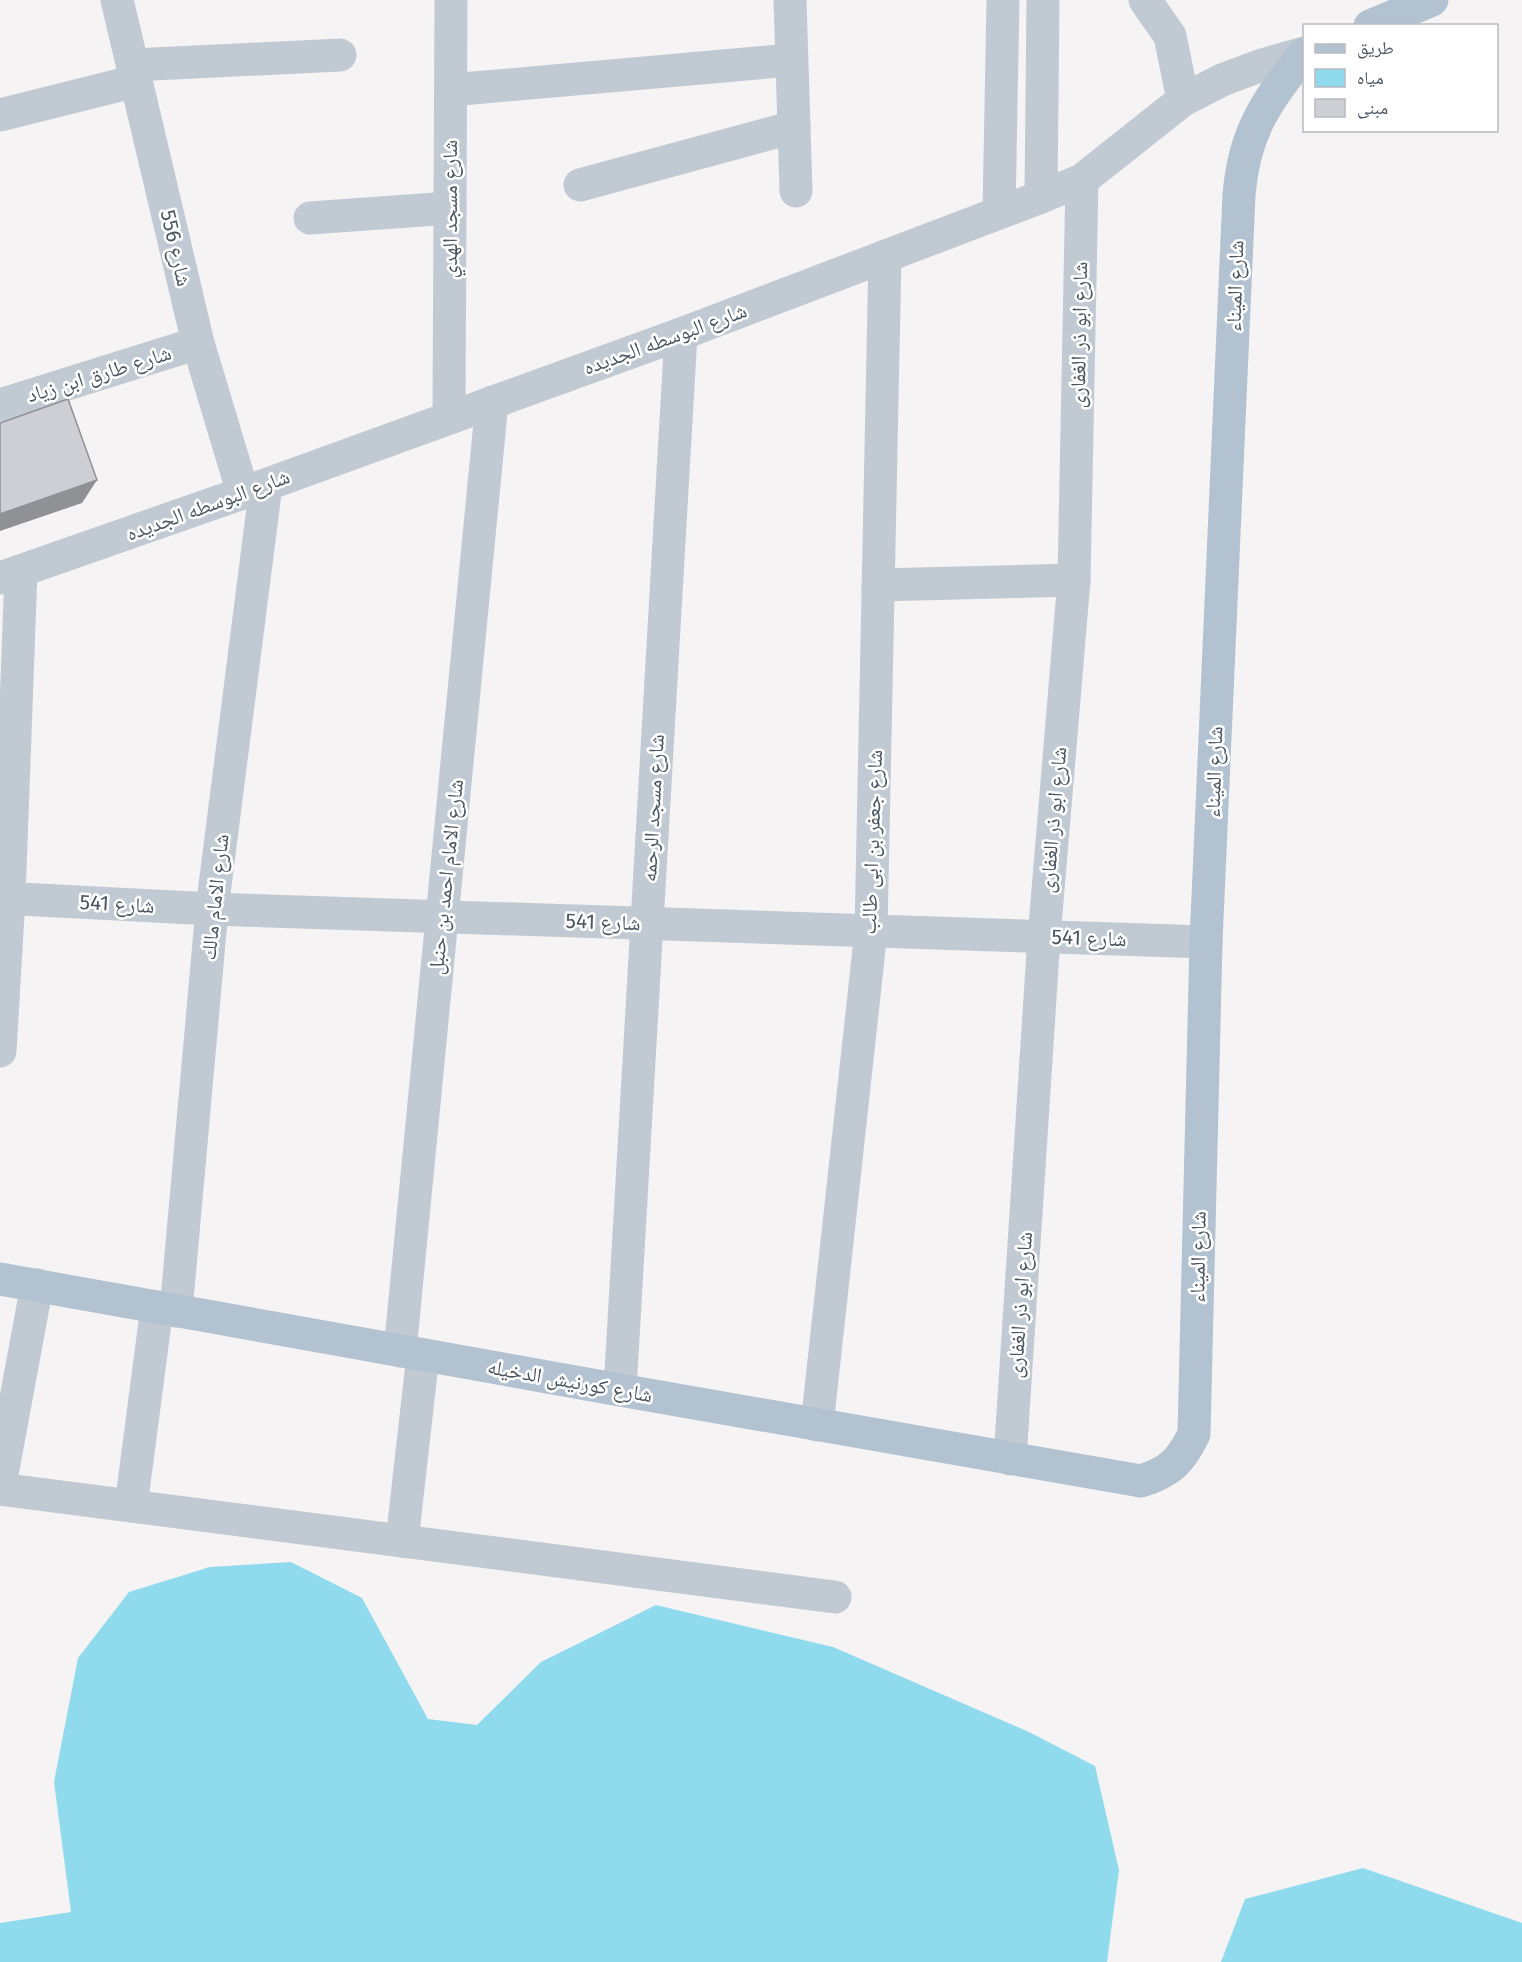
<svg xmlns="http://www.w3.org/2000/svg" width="1522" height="1962" font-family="'Fira Sans','Noto Naskh Arabic',sans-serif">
<rect width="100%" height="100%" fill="#f5f3f3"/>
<g fill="#90daee">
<polygon points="291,1562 362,1598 428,1719 477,1725 541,1662 656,1605 833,1647 1029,1732 1095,1766 1119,1870 1107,1962 0,1962 0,1923 71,1912 54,1782 78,1658 129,1592 210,1567"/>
<polygon points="1363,1868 1522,1923 1522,1962 1221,1962 1245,1899"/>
</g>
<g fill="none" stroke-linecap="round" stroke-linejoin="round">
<g stroke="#c1cad2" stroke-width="33">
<polyline points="117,0 198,343 243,493"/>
<polyline points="790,0 796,191"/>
<polyline points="1145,0 1170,36 1183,100"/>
<polyline points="133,65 340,55"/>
<polyline points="451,90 791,60"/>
<polyline points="0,115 136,81"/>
<polyline points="580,185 794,127"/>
<polyline points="1041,197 1043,0"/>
<polyline points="999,212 1003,0"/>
<polyline points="310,218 450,208"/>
<polyline points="0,405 198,343"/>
<polyline points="449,418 451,0"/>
<polyline points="0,578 243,493 681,334 1041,197 1082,180 1183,100 1222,80 1262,65 1304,53"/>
<polyline points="878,585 1074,580"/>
<polyline points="0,898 212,909 1206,942"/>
<polyline points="0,1051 9,898 21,571"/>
<polyline points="176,1311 212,909 266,485"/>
<polyline points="400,1351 492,402"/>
<polyline points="620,1390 681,334"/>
<polyline points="817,1425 871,931 885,256"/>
<polyline points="1010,1459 1044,937 1074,580 1082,180"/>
<polyline points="0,1485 37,1285"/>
<polyline points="0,1489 835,1597"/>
<polyline points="131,1506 157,1307"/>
<polyline points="402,1541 423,1355"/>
</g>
<g stroke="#b3c2d1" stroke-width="33">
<polyline points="1370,26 1432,0"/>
<path d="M0,1279L620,1390L1141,1481C1170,1472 1181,1461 1194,1434L1206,942L1239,195C1244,132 1266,102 1304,54"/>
</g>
</g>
<polygon fill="#909195" points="97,480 82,503 0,531 0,514"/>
<polygon fill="#cdcfd5" stroke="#909195" stroke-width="1.5" points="68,399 97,480 0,514 0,423"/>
<g text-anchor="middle" stroke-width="5" stroke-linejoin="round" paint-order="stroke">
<g font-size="21" fill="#4a5661" stroke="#fff">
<text transform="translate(450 209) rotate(-90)" y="7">شارع مسجد الهدي</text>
<text transform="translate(176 248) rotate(77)" y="7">شارع 556</text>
<text transform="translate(1235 286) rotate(-88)" y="7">شارع الميناء</text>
<text transform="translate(1079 335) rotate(-89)" y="7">شارع ابو ذر الغفارى</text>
<text transform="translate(665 339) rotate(-20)" y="7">شارع البوسطه الجديده</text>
<text transform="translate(99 374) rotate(-17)" y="7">شارع طارق ابن زياد</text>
<text transform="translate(208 505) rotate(-20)" y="7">شارع البوسطه الجديده</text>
<text transform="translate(1214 772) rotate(-88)" y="7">شارع الميناء</text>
<text transform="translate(653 808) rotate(-87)" y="7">شارع مسجد الرحمه</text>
<text transform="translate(1053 820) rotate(-85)" y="7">شارع ابو ذر الغفارى</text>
<text transform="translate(872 842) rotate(-88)" y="7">شارع جعفر بن ابى طالب</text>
<text transform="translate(446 877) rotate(-84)" y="7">شارع الامام احمد بن حنبل</text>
<text transform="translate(215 897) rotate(-84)" y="7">شارع الامام مالك</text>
<text transform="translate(117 904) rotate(3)" y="7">شارع 541</text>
<text transform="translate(603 922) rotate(2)" y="7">شارع 541</text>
<text transform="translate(1089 938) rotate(2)" y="7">شارع 541</text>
<text transform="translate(1198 1257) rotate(-89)" y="7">شارع الميناء</text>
<text transform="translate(1020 1305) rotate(-86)" y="7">شارع ابو ذر الغفارى</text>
<text transform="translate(570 1381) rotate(10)" y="7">شارع كورنيش الدخيله</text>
</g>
</g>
<rect x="1303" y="24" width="195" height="108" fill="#ffffff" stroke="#b7bbc0" stroke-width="1.5"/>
<rect x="1315" y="44" width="30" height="9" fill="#b3c2d1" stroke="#b7bbc0" stroke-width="1.5"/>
<text x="1357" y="54" font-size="18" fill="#4a5661">طريق</text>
<rect x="1315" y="69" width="30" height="18" fill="#90daee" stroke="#b7bbc0" stroke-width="1.5"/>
<text x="1357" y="84" font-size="18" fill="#4a5661">مياه</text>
<rect x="1315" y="99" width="30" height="18" fill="#cdcfd5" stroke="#b7bbc0" stroke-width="1.5"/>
<text x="1357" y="114" font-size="18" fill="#4a5661">مبنى</text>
</svg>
